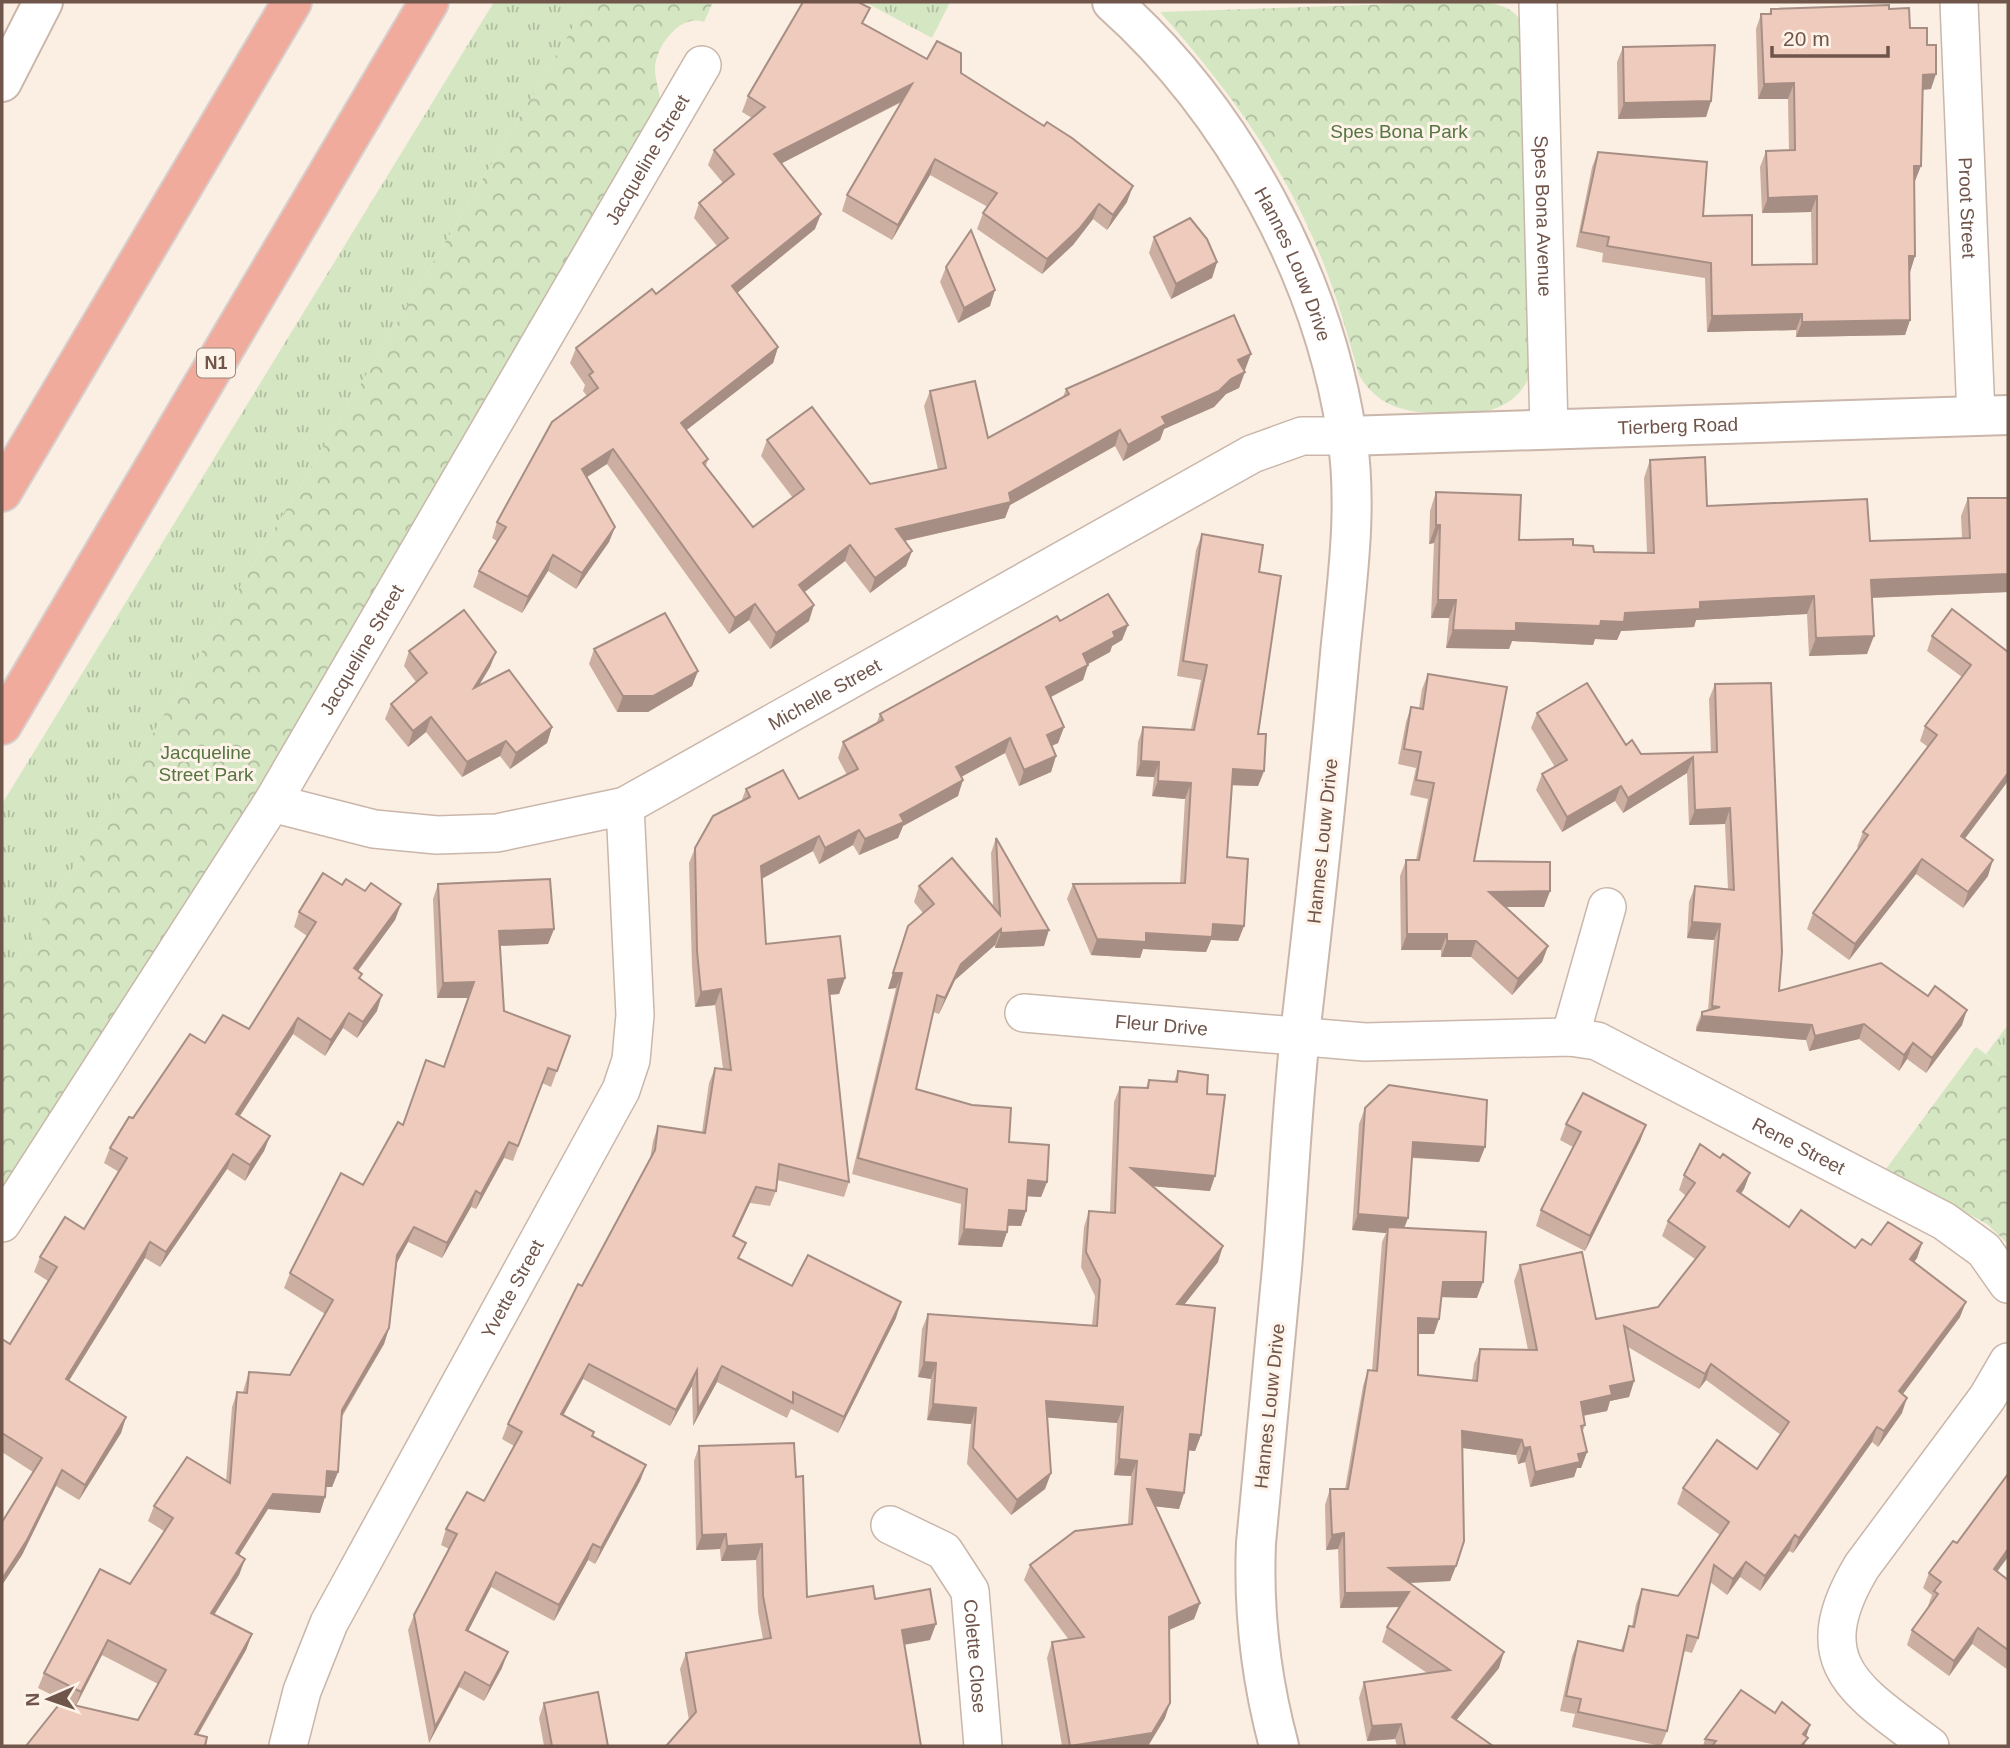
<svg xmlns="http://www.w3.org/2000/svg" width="2010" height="1748" font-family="Arial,sans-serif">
<defs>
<pattern id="grass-tufts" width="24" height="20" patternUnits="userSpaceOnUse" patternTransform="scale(1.75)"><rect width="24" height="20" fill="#d4e6c2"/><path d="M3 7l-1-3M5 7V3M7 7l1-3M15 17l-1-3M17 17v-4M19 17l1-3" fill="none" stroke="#b0bda0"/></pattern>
<pattern id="park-crowns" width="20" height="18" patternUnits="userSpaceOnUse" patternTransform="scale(1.75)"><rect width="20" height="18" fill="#d4e6c2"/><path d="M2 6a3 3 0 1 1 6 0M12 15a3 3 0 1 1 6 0" fill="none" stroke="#b0bda0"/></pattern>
</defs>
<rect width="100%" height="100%" fill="#faefe2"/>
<g fill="url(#grass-tufts)">
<polygon points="494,2 588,2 2,987 2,804"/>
<polygon points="865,2 950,2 932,38"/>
<polygon points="2008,1025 2008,1071 1986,1054"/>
</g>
<g fill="url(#park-crowns)">
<path d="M588,2H713L704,22C680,13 655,47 655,69C655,81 660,91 660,102L251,807L2,1193V987Z"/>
<path d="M1454,2C1480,2 1508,0 1521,21L1531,372C1523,394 1509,405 1487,411C1437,411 1388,424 1359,375C1348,337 1338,299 1323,262C1286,167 1227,87 1160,12Z"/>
<polygon points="1976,1047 2008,1071 2008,1244 1987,1224 1886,1169"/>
</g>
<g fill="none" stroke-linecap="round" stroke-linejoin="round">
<g stroke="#cab6aa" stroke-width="40">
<g id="minor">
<path id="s1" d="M1538,2L1549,429"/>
<path id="s2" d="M1959,2L1976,416"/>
<path id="s3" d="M272,803L374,829L437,835L497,833L625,806L1252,454L1302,436H1347"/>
<path id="s4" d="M1024,1013L1365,1042L1570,1037L1597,1041L1944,1221L1984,1250L2008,1284"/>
<polyline points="1570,1037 1607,907"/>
<path id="s5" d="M2,1223L272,803L702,65"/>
<path id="s6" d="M890,1525L944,1551L970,1591L983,1746"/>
<path id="s7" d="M288,1746L302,1691L329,1623L621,1090L631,1060L635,1015L625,806"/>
<path d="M1930,1746C1857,1691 1803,1664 1862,1566L1987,1398L2008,1362"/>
</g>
</g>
<g stroke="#cab6aa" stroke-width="42">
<g id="tertiary">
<path id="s8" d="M1112,2C1233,110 1323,275 1347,436C1358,509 1347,581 1340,654C1329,776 1316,896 1302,1017C1292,1101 1289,1185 1282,1268C1274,1360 1264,1451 1256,1543C1253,1613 1261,1679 1279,1746"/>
<polyline points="2,82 43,2"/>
<path id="s9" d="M1347,436L2008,415"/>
</g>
</g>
<g stroke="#d7cfcd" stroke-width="42">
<g id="motorway">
<polyline points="2,492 292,2"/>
<polyline points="2,725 429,2"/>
</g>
</g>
<use href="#minor" stroke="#fff" stroke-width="37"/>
<use href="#tertiary" stroke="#fff" stroke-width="38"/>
<use href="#motorway" stroke="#f0ab9d" stroke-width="38"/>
</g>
<g fill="#cdafa2" fill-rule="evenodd">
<polygon points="1771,9 1889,9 1927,45 1931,89 1923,90 1915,181 1914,181 1915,256 1910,272 1910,320 1905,335 1796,337 1796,330 1707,332 1705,278 1602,262 1603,253 1576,247 1592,167 1598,152 1703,216 1752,265 1812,264 1811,212 1762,213 1760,167 1766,151 1789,151 1788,99 1758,99 1756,29 1761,14 1769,14"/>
<polygon points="864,24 927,59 961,73 1127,202 1107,230 1093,219 1073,245 1042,274 977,229 983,213 988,207 930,175 892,240 842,211 847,195 902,102 781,163 815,229 737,293 778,347 773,363 686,430 708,459 706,466 753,527 793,498 761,456 767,440 870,484 938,470 924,406 930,391 988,438 1063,397 1066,389 1245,370 1244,371 1239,388 1226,394 1214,407 1164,429 1160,440 1123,461 1115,446 1010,505 1005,518 905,541 912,551 906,566 870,593 845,561 804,592 809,621 770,649 749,620 729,634 607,464 587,477 615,527 609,542 576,589 548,571 522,613 473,587 479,571 497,541 492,538 497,522 587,396 583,391 585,385 570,363 576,348 656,294 717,246 694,218 699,203 723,183 708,165 714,150 752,118 742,112 748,96"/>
<polygon points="1623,47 1711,101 1706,117 1618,119 1617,62"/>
<polygon points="1154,237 1217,262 1212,278 1171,299 1149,253"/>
<polygon points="946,267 990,306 958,323 940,282"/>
<polygon points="1650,460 1707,506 1870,541 1962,538 1961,516 1968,498 2008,498 2008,592 1872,598 1867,654 1809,656 1807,614 1696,620 1694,627 1621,631 1617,640 1595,639 1593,645 1512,641 1509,649 1446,648 1449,618 1431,618 1434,543 1429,544 1430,511 1436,492 1519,540 1573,545 1594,552 1647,553 1644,478"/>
<polygon points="1202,534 1259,572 1258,734 1264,771 1258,786 1232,785 1227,857 1244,926 1238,941 1211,940 1206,952 1143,949 1140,958 1091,955 1067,899 1073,884 1180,883 1185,799 1152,796 1154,777 1136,776 1138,742 1143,727 1191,729 1201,680 1177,676 1196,550"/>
<polygon points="1060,621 1128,625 1122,640 1112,646 1110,652 1088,664 1083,680 1051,697 1064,727 1058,743 1052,746 1056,756 1051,772 1019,786 1005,753 961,777 958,796 903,826 898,838 859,855 853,845 819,864 813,851 762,878 766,944 845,978 839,994 830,995 849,1182 844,1197 777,1180 776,1191 770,1206 750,1203 734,1237 740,1259 792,1286 896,1318 838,1433 791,1409 787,1418 717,1382 693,1426 692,1386 670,1426 583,1379 563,1416 592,1437 646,1465 640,1481 595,1564 588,1560 554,1621 491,1587 468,1631 502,1668 484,1701 459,1687 429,1743 408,1630 414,1615 449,1549 441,1545 446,1529 484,1501 514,1446 502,1439 508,1424 650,1159 653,1141 658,1126 702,1132 709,1083 715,1068 723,1069 715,1005 695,1007 692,967 689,863 695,848 741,802 746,789 799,799 847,775 838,758 843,742 876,724 880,714"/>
<polygon points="1932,636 2008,652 2008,781 1964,839 1988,876 1963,908 1916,874 1849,960 1807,929 1813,913 1859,848 1857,847 1863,832 1928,747 1920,741 1925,726 1962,677 1927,651"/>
<polygon points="594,649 698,671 692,686 648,712 617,712 589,664"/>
<polygon points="409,651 496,652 490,667 479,685 552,727 547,743 510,769 500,756 462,777 426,732 408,747 385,719 391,704 416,682 404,666"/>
<polygon points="1428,674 1474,861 1550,891 1544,907 1506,907 1548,946 1542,962 1512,995 1471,957 1441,957 1441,950 1401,950 1400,876 1406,860 1416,860 1428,799 1410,795 1416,768 1398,764 1406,722 1411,707 1419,708 1422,689"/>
<polygon points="1715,684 1779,991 1962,1025 1926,1073 1907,1059 1899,1071 1859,1039 1809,1051 1806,1040 1696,1031 1696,1027 1702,1012 1708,1010 1714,940 1687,938 1689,902 1695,886 1728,889 1725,824 1689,825 1687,773 1623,813 1615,801 1562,832 1536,790 1542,774 1555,767 1531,728 1537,713 1626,745 1641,754 1711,753 1709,699"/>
<polygon points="996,838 1044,946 995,948 995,945 955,980 939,1014 933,1012 916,1089 1009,1142 1047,1182 1041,1197 1027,1196 1026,1211 1021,1226 1008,1226 1007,1232 1002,1247 958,1245 961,1204 852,1174 896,988 888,989 908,926 923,913 914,902 919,886 993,907 991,853"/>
<path d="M550,879L554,929L548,944L500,946L504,1011L570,1036L551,1087L542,1083L513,1161L504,1158L476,1209L471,1207L442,1258L408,1242L397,1263L389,1328L384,1344L342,1417L338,1472L332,1487H326L325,1497L320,1513L268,1509L239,1555L245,1559L239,1575L214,1614L252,1634L246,1650L198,1735L207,1737L205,1746H26L61,1702L70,1704L38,1688L44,1673L100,1569L130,1584L164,1531L148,1521L154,1506L187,1457L226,1481L232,1407L237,1392H243L244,1388L249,1372L290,1375L325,1314L284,1288L290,1273L341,1173L363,1185L398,1122L403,1125L426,1060L443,1067L468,998H437L433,899L438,884ZM102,1655L158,1684L138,1720L76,1706Z"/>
<polygon points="342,885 365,891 401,904 395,920 358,971 361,979 377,1011 357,1038 343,1028 325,1056 293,1034 240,1116 270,1136 264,1151 245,1181 227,1169 160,1267 145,1258 69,1381 126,1417 121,1433 79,1500 56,1486 22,1555 2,1585 2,1522 33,1472 2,1452 2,1339 10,1344 48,1281 34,1272 40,1257 84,1229 119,1172 104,1163 110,1148 133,1118 249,1029 307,936 294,927 299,912"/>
<polygon points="1178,1071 1207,1094 1210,1191 1152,1186 1218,1262 1184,1305 1201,1435 1195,1451 1189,1450 1184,1493 1179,1509 1155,1506 1200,1603 1194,1619 1169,1630 1165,1718 1148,1746 1062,1746 1047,1658 1052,1642 1069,1640 1024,1580 1030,1565 1128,1524 1131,1476 1114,1475 1117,1423 1047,1417 1051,1473 1045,1489 1011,1515 967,1464 971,1424 927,1420 931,1379 918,1377 922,1329 928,1314 1092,1325 1095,1296 1081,1267 1084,1227 1089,1211 1110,1213 1114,1102 1120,1087 1146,1088 1149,1080 1174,1082"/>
<polygon points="1365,1108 1485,1147 1479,1162 1412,1158 1408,1218 1404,1227 1477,1298 1441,1297 1439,1319 1434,1334 1418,1334 1418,1375 1472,1381 1474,1364 1480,1349 1528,1350 1514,1281 1520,1265 1596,1319 1658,1307 1695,1259 1662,1236 1668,1221 1686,1196 1679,1190 1684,1175 1720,1158 1750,1173 1744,1189 1741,1194 1789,1227 1855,1248 1871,1245 1922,1243 1917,1258 1914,1262 1960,1317 1903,1394 1902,1413 1878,1447 1872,1442 1793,1553 1789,1551 1760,1591 1740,1577 1727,1595 1710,1582 1698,1638 1692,1653 1684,1651 1667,1731 1661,1746 1572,1727 1575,1714 1560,1711 1572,1656 1578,1641 1621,1650 1629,1626 1632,1626 1636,1604 1642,1589 1678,1596 1720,1535 1677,1504 1683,1488 1757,1469 1781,1435 1706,1380 1699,1389 1628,1347 1634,1381 1629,1397 1610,1401 1607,1411 1583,1416 1585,1425 1582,1433 1587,1452 1581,1468 1577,1468 1574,1477 1530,1487 1525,1462 1518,1464 1516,1455 1462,1448 1456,1566 1450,1581 1409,1583 1499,1668 1456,1720 1493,1746 1397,1746 1395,1739 1367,1741 1359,1698 1364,1682 1427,1673 1382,1642 1387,1627 1399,1607 1340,1608 1338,1549 1326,1550 1325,1505 1330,1489 1345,1489 1363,1386 1368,1370 1372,1371 1382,1242 1386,1233 1352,1230 1359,1124"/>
<polygon points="1566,1124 1646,1125 1640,1141 1585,1251 1536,1226 1541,1210 1573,1147 1560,1140"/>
<polygon points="699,1446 796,1477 807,1597 875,1599 930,1640 904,1645 689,1720 680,1669 686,1653 763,1639 758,1612 756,1560 721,1561 720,1549 696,1550 694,1461"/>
<polygon points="1997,1572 2008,1580 2008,1670 1972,1644 1949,1676 1907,1645 1912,1630 1929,1607 1928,1606 1932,1595 1923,1588 1929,1573"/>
<polygon points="544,1703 608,1746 544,1746 539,1718"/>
<polygon points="1806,1737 1805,1746 1703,1746 1705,1739"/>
</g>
<g fill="#a78e84">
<polygon points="1936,74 1931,89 1918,90 1923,75"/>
<polygon points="1794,83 1788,99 1758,99 1764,84"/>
<polygon points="912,84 906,99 769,170 774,154"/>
<polygon points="1711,101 1706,117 1618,119 1624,103"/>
<polygon points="935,159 930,175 892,240 898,225"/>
<polygon points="1914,166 1921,166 1915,181 1908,181"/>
<polygon points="1133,186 1127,202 1107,230 1113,215"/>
<polygon points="1817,196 1811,212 1762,213 1768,198"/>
<polygon points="1099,204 1093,219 1073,245 1042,274 1047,259"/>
<polygon points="821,214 815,229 726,302 732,286"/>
<polygon points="1909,256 1915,256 1910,272"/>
<polygon points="1217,262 1212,278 1171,299 1176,284"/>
<polygon points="995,290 990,306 958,323 964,308"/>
<polygon points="1802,314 1796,330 1707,332 1712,316"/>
<polygon points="1910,320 1905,335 1796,337 1802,322"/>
<polygon points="778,347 773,363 675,439 681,423"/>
<polygon points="1251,354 1245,370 1232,376 1238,360"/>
<polygon points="1245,372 1239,388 1226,394 1214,407 1164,429 1160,440 1123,461 1128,445 1162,417"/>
<polygon points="1120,430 1115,446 1010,505 1005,518 890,544 896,529 1009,493"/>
<polygon points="613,449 607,464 576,484 582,469"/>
<polygon points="1436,525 1440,525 1434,543 1429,544"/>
<polygon points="615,527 609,542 576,589 582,573"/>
<polygon points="850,545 845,561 793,601 799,585"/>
<polygon points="912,551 906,566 870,593 875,578"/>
<polygon points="553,555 548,571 522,613 528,597"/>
<polygon points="2008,574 2008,592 1864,598 1871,580"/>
<polygon points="1814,596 1807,614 1696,620 1694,627 1621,631 1617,640 1595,639 1593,645 1512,641 1509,649 1446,648 1453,630 1516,623 1601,621 1625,613 1700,602"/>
<polygon points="1438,600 1456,600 1449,618 1431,618"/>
<polygon points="755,604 749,620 729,634 735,618"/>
<polygon points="814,605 809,621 770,649 776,633"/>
<polygon points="1128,625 1122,640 1112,646 1110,652 1077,670 1083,654 1113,632"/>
<polygon points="1874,636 1867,654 1809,656 1816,638"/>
<polygon points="496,652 490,667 468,704 474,688"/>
<polygon points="1088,665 1083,680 1041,702 1046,687"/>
<polygon points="698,671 692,686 648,712 617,712 623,696"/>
<polygon points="431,717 426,732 408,747 413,731"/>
<polygon points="552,727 547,743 510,769 516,753"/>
<polygon points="1064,727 1058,743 1042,750 1047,735"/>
<polygon points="1010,738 1005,753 950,783 956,767"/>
<polygon points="506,741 500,756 462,777 467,762"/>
<polygon points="1056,756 1051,772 1019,786 1024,770"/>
<polygon points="1693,757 1687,773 1623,813 1628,798"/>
<polygon points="1141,761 1159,762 1154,777 1136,776"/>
<polygon points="1233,769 1264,771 1258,786 1227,785"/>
<polygon points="2008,773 2008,781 1955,852 1961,836"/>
<polygon points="963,780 958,796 903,826 898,838 859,855 865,839 900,815"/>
<polygon points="1158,781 1191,783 1185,799 1152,796"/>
<polygon points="1621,786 1615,801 1562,832 1567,817"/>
<polygon points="1730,808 1725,824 1689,825 1695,810"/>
<polygon points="859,830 853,845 819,864 825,848"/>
<polygon points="819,836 813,851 756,882 761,866"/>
<polygon points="1922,859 1916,874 1849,960 1855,944"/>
<polygon points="1993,860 1988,876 1963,908 1968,892"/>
<polygon points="1550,891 1544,907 1483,907 1489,892"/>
<polygon points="401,904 395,920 348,984 354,968"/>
<polygon points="1692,922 1720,924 1714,940 1687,938"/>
<polygon points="1213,924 1244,926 1238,941 1211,940 1206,952 1143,949 1140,958 1091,955 1097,939"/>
<polygon points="554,929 548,944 493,946 499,931"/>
<polygon points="1001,929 995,945 955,980 939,1014 945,998 961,964"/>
<polygon points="1049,930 1044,946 995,948 1001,933"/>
<polygon points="1407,934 1447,934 1441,950 1401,950"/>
<polygon points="1447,941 1476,941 1471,957 1441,957"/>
<polygon points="1548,946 1542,962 1512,995 1518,979"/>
<polygon points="893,973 902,973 896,988 888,989"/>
<polygon points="845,978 839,994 822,995 828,980"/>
<polygon points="474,982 468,998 437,998 443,983"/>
<polygon points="721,989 715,1005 695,1007 701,992"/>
<polygon points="382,995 377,1011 357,1038 363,1022"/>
<polygon points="1712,1006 1720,1007 1812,1025 1806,1040 1696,1031 1702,1016 1709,1016"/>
<polygon points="1967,1010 1962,1025 1926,1073 1932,1058"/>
<polygon points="349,1013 343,1028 325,1056 331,1040"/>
<polygon points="298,1018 293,1034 231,1129 236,1114"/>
<polygon points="1864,1024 1859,1039 1809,1051 1815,1036"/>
<polygon points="1913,1043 1907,1059 1899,1071 1904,1055"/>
<polygon points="1646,1125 1640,1141 1585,1251 1590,1236"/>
<polygon points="270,1136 264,1151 245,1181 250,1165"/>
<polygon points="509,1142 504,1158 476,1209 481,1194"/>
<polygon points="1413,1142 1485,1147 1479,1162 1407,1157"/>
<polygon points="233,1154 227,1169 160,1267 166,1252"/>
<polygon points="1131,1168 1215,1176 1210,1191 1125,1184"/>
<polygon points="1750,1173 1744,1189 1732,1207 1737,1191"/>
<polygon points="1028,1180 1047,1182 1041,1197 1023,1196"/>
<polygon points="756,1187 750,1203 727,1252 733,1236"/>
<polygon points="476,1191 471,1207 442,1258 447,1243"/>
<polygon points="1009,1210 1026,1211 1021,1226 1003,1225"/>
<polygon points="1358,1214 1408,1218 1402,1234 1388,1227 1386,1233 1352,1230"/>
<polygon points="414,1227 408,1242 392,1271 397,1255"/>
<polygon points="964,1229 1007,1232 1002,1247 958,1245"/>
<polygon points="150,1242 145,1258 60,1395 66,1379"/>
<polygon points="1922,1243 1917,1258 1905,1275 1910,1259"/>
<polygon points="1223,1246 1218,1262 1172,1320 1177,1304"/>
<polygon points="1443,1282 1483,1282 1477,1298 1437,1297"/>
<polygon points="901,1302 896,1318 838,1433 844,1417"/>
<polygon points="1966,1302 1960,1317 1893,1407 1899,1391"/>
<polygon points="1418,1318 1439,1319 1434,1334 1412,1334"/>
<polygon points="389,1328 384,1344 336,1425 342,1410"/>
<polygon points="924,1362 936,1363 931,1379 918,1377"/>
<polygon points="589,1364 583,1379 555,1430 561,1414"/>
<polygon points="1711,1364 1706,1380 1699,1389 1705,1374"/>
<polygon points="722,1366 717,1382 693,1426 698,1410"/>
<polygon points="697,1370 692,1386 670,1426 676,1410"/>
<polygon points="1634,1381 1629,1397 1610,1401 1607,1411 1575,1417 1581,1402 1610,1386"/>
<polygon points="1907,1398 1902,1413 1878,1447 1884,1431"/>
<polygon points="1046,1401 1123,1407 1117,1423 1040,1417"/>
<polygon points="933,1404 976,1408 971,1424 927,1420"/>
<polygon points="126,1417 121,1433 79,1500 85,1485"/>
<polygon points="1877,1427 1872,1442 1793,1553 1799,1538"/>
<polygon points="1462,1431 1522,1440 1516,1455 1456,1447"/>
<polygon points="1190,1434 1201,1435 1195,1451 1185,1450"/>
<polygon points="1530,1447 1525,1462 1518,1464 1524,1448"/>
<polygon points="1587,1452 1581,1468 1577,1468 1574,1477 1530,1487 1535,1472 1578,1454"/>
<polygon points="1119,1459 1137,1461 1131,1476 1114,1475"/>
<polygon points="646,1465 640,1481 595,1564 601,1548"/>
<polygon points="62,1470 56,1486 22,1555 2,1585 2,1579"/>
<polygon points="327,1471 338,1472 332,1487 321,1487"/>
<polygon points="1051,1473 1045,1489 1011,1515 1017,1500"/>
<polygon points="1147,1489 1184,1493 1179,1509 1142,1505"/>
<polygon points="273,1494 325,1497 320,1513 268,1509 230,1569 236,1553"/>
<polygon points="1344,1533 1338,1549 1326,1550 1332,1535"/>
<polygon points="726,1534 720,1549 696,1550 702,1535"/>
<polygon points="1795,1535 1789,1551 1760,1591 1765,1576"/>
<polygon points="593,1544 588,1560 554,1621 559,1605"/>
<polygon points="762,1544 756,1560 721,1561 727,1546"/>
<polygon points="2008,1549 2008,1557 1988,1584 1994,1569"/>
<polygon points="245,1559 239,1575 206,1628 211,1613"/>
<polygon points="1746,1562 1740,1577 1727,1595 1733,1579"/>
<polygon points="1456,1566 1450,1581 1383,1584 1389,1568"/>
<polygon points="496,1572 491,1587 461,1645 466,1630"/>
<polygon points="1409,1592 1403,1607 1340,1608 1345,1593"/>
<polygon points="1200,1603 1194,1619 1164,1632 1169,1617"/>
<polygon points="936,1624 930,1640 896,1646 902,1630"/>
<polygon points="1978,1628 1972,1644 1949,1676 1954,1661"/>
<polygon points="252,1634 246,1650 191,1746 195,1734"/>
<polygon points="108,1640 102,1655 75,1707 81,1692"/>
<polygon points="508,1652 502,1668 484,1701 490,1686"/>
<polygon points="1504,1652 1499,1668 1446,1733 1452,1717"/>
<polygon points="465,1672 459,1687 429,1743 435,1727"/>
<polygon points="1170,1703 1165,1718 1148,1746 1076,1746"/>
<polygon points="1401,1724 1395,1739 1367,1741 1372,1726"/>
<polygon points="1810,1725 1805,1740 1803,1734"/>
</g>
<g fill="#eecbbc" stroke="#a78e84" stroke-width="2">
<polygon points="803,2 858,2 870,8 862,23 927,59 937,41 961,53 961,73 1044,126 1047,122 1072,138 1133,186 1113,215 1099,204 1079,229 1047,259 983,213 997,193 935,159 898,225 847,195 912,84 774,154 821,214 732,286 778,347 681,423 708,459 703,463 753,527 804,489 767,440 812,407 870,484 946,468 930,391 975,381 988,438 1069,394 1066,389 1234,315 1251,354 1238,360 1245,372 1231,379 1219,391 1162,417 1166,424 1128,445 1120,430 1009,493 1011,502 896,529 912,551 875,578 850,545 799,585 814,605 776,633 755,604 735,618 613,449 582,469 615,527 582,573 553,555 528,597 479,571 506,527 497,522 552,422 598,388 589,375 593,372 576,348 652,289 656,294 728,238 699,203 734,174 714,150 765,107 748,96"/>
<polygon points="1889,5 1889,9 1909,8 1910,28 1927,28 1927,45 1936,45 1936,74 1923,75 1921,166 1914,166 1915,256 1909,256 1910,320 1802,322 1802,314 1712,316 1711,263 1607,246 1609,237 1581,232 1598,152 1707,162 1703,216 1752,215 1752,265 1817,264 1817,196 1768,198 1766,151 1795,150 1794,83 1764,84 1761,14 1771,14 1771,9"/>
<polygon points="1715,45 1711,101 1624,103 1623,47"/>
<polygon points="1190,218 1207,239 1217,262 1176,284 1154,237"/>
<polygon points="971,230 995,290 964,308 946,267"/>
<polygon points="1705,457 1707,506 1867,499 1870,541 1970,538 1968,498 2008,498 2008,574 1871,580 1874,636 1816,638 1814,596 1700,602 1700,609 1625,613 1624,622 1601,621 1600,626 1516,623 1516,631 1453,630 1456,600 1438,600 1440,525 1436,525 1436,492 1521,495 1519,540 1573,539 1573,545 1593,546 1594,552 1654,553 1650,460"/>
<polygon points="1202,534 1263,545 1259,572 1281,576 1258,734 1266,734 1264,771 1233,769 1227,857 1248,859 1244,926 1213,924 1212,937 1146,933 1146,942 1097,939 1073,884 1185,883 1191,783 1158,781 1159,762 1141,761 1143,727 1194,730 1207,665 1183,661"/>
<polygon points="1108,594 1128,625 1113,632 1115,637 1083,654 1088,665 1046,687 1064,727 1047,735 1056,756 1024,770 1010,738 956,767 963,780 900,815 904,822 865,839 859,830 825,848 819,836 761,866 766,944 840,936 845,978 828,980 849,1182 779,1164 776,1191 756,1187 733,1236 746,1243 738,1258 792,1286 808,1255 901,1302 844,1417 793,1392 793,1403 722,1366 698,1410 697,1370 676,1410 589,1364 561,1414 594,1432 592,1436 646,1465 601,1548 593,1544 559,1605 496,1572 466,1630 508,1652 490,1686 465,1672 435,1727 414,1615 457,1534 446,1529 467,1492 484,1501 522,1432 508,1424 578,1284 582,1286 655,1150 658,1126 705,1133 715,1068 731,1070 721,989 701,992 697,951 695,848 713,816 750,797 746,789 783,770 799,799 858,769 843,742 883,720 880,714 1057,616 1060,621"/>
<polygon points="1952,609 2008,652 2008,773 1961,836 1993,860 1968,892 1922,859 1855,944 1813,913 1868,835 1863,832 1937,735 1925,726 1971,665 1932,636"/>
<polygon points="464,610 496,652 474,688 509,670 552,727 516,753 506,741 467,762 431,717 413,731 391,704 427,673 409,651"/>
<polygon points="665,613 698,671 653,696 623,696 594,649"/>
<polygon points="1428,674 1507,687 1474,861 1550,862 1550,891 1489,892 1548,946 1518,979 1476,941 1447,941 1447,934 1407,934 1406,860 1419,860 1434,783 1416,780 1421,752 1404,749 1411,707 1423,709"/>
<polygon points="1587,683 1626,745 1632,740 1641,754 1717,752 1715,684 1771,683 1782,952 1779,991 1881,963 1928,996 1935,986 1967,1010 1932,1058 1913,1043 1904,1055 1864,1024 1815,1036 1812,1025 1702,1016 1702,1012 1720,1007 1712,1006 1720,924 1692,922 1695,886 1734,890 1730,808 1695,810 1693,757 1628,798 1621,786 1567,817 1542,774 1567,760 1537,713"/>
<polygon points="996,838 1049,930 1001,933 1001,929 961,964 945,998 937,995 916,1089 972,1105 1011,1108 1009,1142 1049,1145 1047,1182 1028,1180 1026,1211 1009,1210 1007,1232 964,1229 967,1189 858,1158 902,973 893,973 908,926 934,904 919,886 952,858 1000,915"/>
<polygon points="323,873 342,885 346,879 365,891 371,883 401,904 354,968 362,974 359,978 382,995 363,1022 349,1013 331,1040 298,1018 236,1114 270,1136 250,1165 233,1154 166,1252 150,1242 66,1379 126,1417 85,1485 62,1470 27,1540 2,1579 2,1522 42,1458 2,1433 2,1339 10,1344 57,1267 40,1257 65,1217 84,1229 127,1158 110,1148 129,1117 133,1118 190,1034 205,1043 223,1015 249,1029 316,922 299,912"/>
<polygon points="550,879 554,929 499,931 504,1011 570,1036 557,1071 548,1068 518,1146 509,1142 481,1194 476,1191 447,1243 414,1227 397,1255 389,1328 342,1410 338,1472 327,1471 325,1497 273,1494 236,1553 245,1559 211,1613 252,1634 195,1734 207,1737 205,1746 26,1746 61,1702 138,1720 166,1670 108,1640 81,1692 44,1673 100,1569 130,1584 173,1518 154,1506 187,1457 230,1483 237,1392 247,1393 249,1372 290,1375 333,1300 290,1273 341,1173 363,1185 398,1122 403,1125 426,1060 444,1067 474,982 443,983 438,884"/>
<polygon points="1178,1071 1208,1075 1207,1094 1225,1095 1215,1176 1131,1168 1223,1246 1177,1304 1215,1308 1201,1435 1190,1434 1184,1493 1147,1489 1200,1603 1169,1617 1170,1703 1152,1733 1070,1746 1052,1642 1084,1637 1030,1565 1075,1531 1132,1524 1137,1461 1119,1459 1123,1407 1046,1401 1051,1473 1017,1500 973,1448 976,1408 933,1404 936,1363 924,1362 928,1314 1097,1326 1100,1280 1086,1252 1089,1211 1115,1213 1120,1087 1148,1088 1149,1080 1177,1082"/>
<polygon points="1389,1085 1487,1100 1485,1147 1413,1142 1408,1218 1358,1214 1365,1108"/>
<polygon points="1583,1093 1646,1125 1590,1236 1541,1210 1581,1132 1566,1124"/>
<polygon points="1700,1144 1720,1158 1723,1154 1750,1173 1737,1191 1789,1227 1801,1210 1855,1248 1862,1239 1871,1245 1888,1222 1922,1243 1910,1259 1966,1302 1899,1391 1907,1398 1884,1431 1877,1427 1799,1538 1795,1535 1765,1576 1746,1562 1733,1579 1714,1565 1698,1638 1687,1635 1667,1731 1578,1712 1581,1699 1566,1696 1578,1641 1623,1651 1629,1626 1634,1627 1642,1589 1678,1596 1729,1522 1683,1488 1717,1440 1757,1469 1789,1422 1711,1364 1705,1374 1624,1326 1634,1381 1610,1386 1612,1395 1581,1402 1585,1425 1581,1426 1587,1452 1578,1454 1580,1462 1535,1472 1530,1447 1524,1448 1522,1440 1462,1431 1464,1541 1456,1566 1389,1568 1504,1652 1452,1717 1493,1746 1405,1746 1401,1724 1372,1726 1364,1682 1450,1670 1387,1627 1409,1592 1345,1593 1344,1533 1332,1535 1330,1489 1348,1489 1368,1370 1377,1371 1388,1227 1486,1232 1483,1282 1443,1282 1439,1319 1418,1318 1418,1375 1477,1381 1480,1349 1537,1350 1520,1265 1582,1252 1596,1319 1658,1307 1705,1247 1668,1221 1695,1183 1684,1175"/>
<polygon points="794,1443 796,1477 803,1476 807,1597 873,1586 875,1599 930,1589 936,1624 902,1630 921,1746 666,1746 696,1712 686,1653 771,1638 763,1596 762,1544 727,1546 726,1534 702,1535 699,1446"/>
<polygon points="2008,1474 2008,1549 1994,1569 2008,1580 2008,1650 1978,1628 1954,1661 1912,1630 1938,1594 1934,1591 1941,1582 1929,1573 1953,1541 1957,1543"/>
<polygon points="1741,1690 1775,1713 1782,1702 1810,1725 1803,1734 1808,1738 1801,1746 1712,1746 1716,1741 1705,1739"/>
<polygon points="598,1692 608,1746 552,1746 544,1703"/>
</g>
<g text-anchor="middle" stroke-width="6" stroke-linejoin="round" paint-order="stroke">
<rect fill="#fef3e8" stroke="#9b847a" stroke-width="2" x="197" y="348.5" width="38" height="29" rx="5"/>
<g font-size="18" font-weight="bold" fill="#70554b">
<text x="216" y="369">N1</text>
</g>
<g font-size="19" fill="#567543" stroke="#fef3e8">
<text x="1399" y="138">Spes Bona Park</text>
<text x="206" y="759">Jacqueline<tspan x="206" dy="22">Street Park</tspan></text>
</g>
<g font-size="19" fill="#70554b" stroke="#fef3e8">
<text dy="7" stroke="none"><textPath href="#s5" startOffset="1244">Jacqueline Street</textPath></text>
<text dy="7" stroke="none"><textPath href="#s2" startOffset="206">Proot Street</textPath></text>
<text dy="7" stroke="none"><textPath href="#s1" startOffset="214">Spes Bona Avenue</textPath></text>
<text dy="7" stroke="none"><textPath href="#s8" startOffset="322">Hannes Louw Drive</textPath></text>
<text dy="7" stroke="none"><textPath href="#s9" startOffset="331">Tierberg Road</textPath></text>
<text dy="7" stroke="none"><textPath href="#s5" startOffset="677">Jacqueline Street</textPath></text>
<text dy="7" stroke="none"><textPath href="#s3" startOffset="588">Michelle Street</textPath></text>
<text transform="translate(1322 841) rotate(-84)" y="7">Hannes Louw Drive</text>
<text dy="7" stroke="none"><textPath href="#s4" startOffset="138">Fleur Drive</textPath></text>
<text dy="7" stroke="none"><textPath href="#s4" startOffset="802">Rene Street</textPath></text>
<text dy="7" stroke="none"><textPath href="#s7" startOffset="511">Yvette Street</textPath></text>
<text transform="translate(1269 1406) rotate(-84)" y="7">Hannes Louw Drive</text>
<text dy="7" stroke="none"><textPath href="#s6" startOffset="173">Colette Close</textPath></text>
</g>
</g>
<rect width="2010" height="1748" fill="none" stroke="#70554b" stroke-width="7"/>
<g transform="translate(49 1699) rotate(268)" stroke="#fef3e8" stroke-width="5" paint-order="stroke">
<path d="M0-5L12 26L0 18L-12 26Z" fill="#70554b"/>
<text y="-10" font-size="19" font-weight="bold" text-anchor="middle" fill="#70554b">N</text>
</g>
<path d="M1772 46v10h116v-10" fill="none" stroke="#70554b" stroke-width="3.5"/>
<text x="1783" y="46" font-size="21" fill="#70554b" stroke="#fef3e8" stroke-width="5" paint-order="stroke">20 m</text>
</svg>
